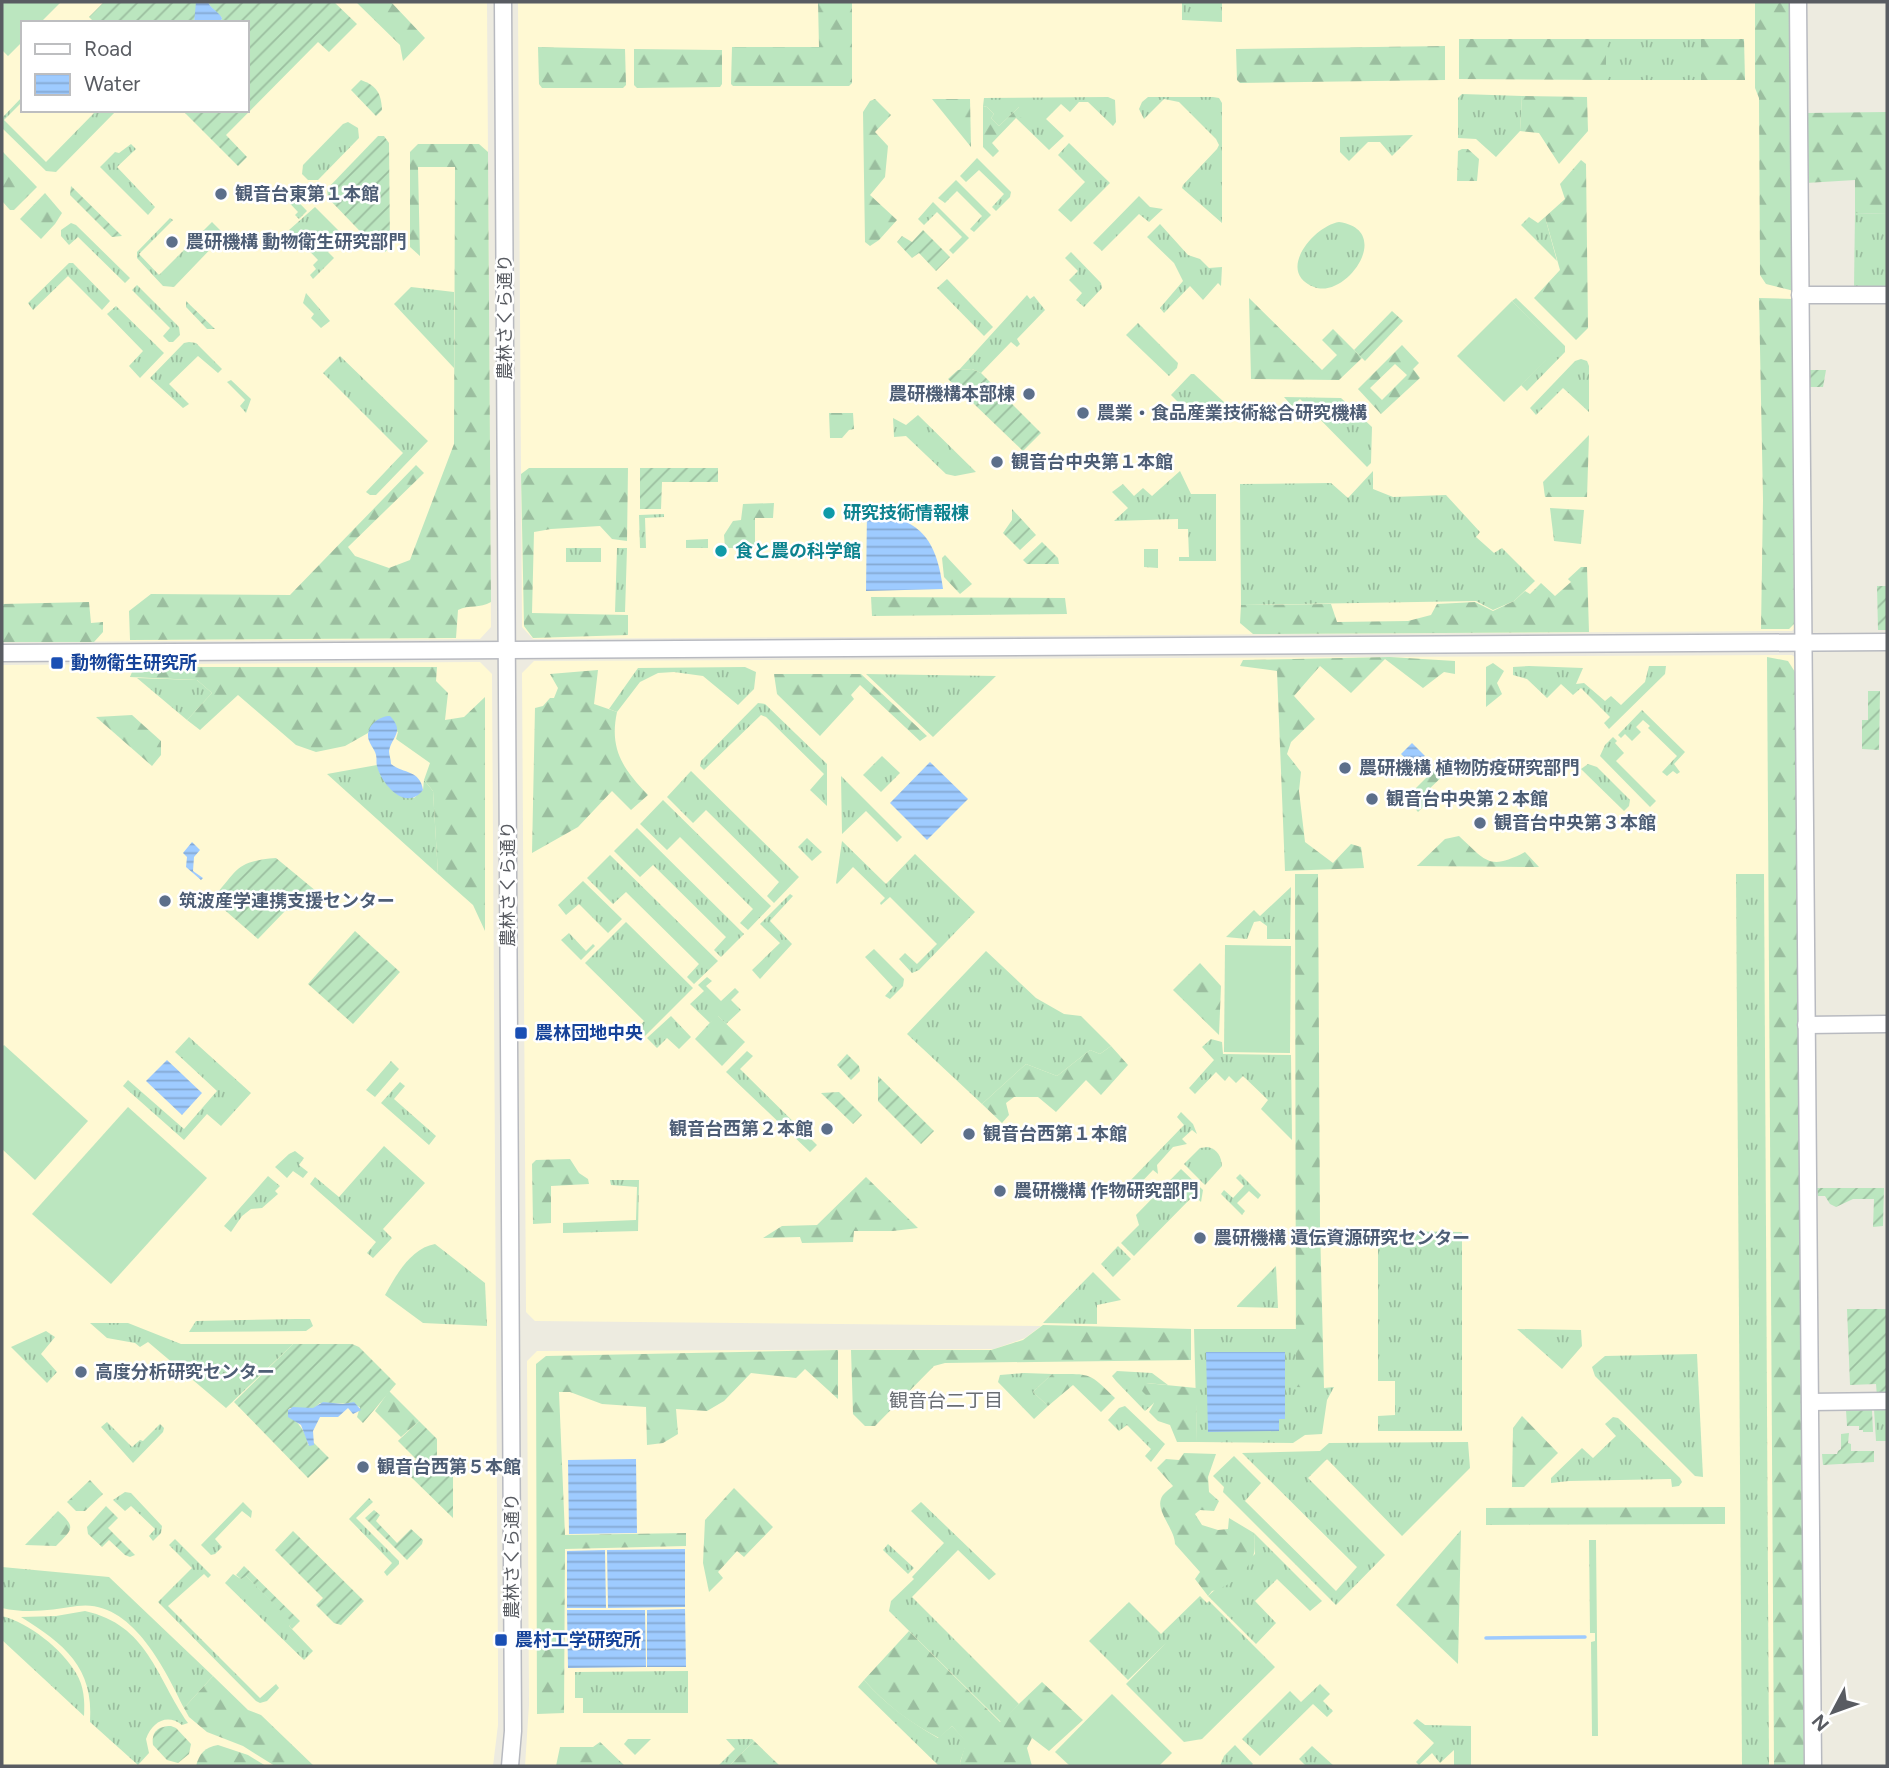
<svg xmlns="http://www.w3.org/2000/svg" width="1889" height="1768" font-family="Figtree,'Noto Sans JP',sans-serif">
<defs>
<pattern id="grass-tufts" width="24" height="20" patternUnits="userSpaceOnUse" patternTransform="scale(1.75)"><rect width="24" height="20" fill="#bbe6bf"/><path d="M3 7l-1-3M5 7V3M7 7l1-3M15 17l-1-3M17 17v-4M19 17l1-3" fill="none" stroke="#9bbe9f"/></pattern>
<pattern id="forest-firs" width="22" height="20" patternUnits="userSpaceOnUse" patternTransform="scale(1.75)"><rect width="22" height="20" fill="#bbe6bf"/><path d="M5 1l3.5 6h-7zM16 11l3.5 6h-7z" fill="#9bbe9f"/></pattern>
<pattern id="garden-furrows" width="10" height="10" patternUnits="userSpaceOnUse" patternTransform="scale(1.75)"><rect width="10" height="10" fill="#bbe6bf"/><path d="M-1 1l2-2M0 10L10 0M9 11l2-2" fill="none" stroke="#9bbe9f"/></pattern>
<pattern id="water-rules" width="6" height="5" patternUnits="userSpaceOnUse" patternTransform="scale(1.75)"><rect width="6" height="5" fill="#9ecbff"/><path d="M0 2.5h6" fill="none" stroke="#84a8d2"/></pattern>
</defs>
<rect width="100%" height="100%" fill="#edebe0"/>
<g fill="#fff9d3" fill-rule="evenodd">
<path d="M2,2H487L491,627L480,639L2,642ZM23,23H247V110H23Z"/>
<polygon points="518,2 1791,2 1797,626 1792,631 533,639 522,627"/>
<polygon points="1792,655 1798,660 1807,1766 525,1766 529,1705 527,1361 537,1351 994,1349 1025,1338 1041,1326 535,1321 526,1312 522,673 534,661"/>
<polygon points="476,662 480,662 492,674 498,1664 498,1725 493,1766 2,1766 2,665"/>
</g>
<g fill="url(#grass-tufts)" fill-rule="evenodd">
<polygon points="1182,2 1222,2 1222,22 1182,20"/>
<rect x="1606" y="39" width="95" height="41"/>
<polygon points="1462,94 1522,96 1520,131 1496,157 1476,139 1458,138 1458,98"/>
<polygon points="23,96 23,101 4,120 46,162 97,110 117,110 56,172 46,171 2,128 2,118"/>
<polygon points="1108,97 1115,100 1116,122 1113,126 1088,102 1079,102 1070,112 1061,104 1046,119 1064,136 1049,150 1016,118 1022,116 1019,107 999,126 991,118 994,114 987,107 983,106 984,98"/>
<polygon points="1148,97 1213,97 1219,98 1222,103 1222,223 1182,188 1183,185 1217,149 1219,145 1216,139 1179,102 1164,99 1144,119 1139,109 1142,102"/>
<polygon points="348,122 358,128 359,138 318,180 308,180 302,174 303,165 343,124"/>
<polygon points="1413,135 1392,156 1380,142 1368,142 1349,161 1340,152 1340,137"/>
<polygon points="1069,143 1110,183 1071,222 1058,210 1085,182 1058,155"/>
<polygon points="131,144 136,149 117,167 155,207 148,215 100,167 115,152 119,153"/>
<polygon points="977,158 1011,192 1010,197 996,211 992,207 1004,194 979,170 966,182 960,176"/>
<polygon points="956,180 991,215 974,232 970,229 982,216 957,191 945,203 938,198"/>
<polygon points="283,186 307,211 299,219 295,215 298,212 280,193 275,197 274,195"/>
<polygon points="1139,196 1150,207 1163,209 1149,222 1139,214 1102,251 1093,243"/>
<polygon points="933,202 969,238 953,254 949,250 962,237 937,212 924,225 918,219"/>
<polygon points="315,207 344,236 328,252 334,258 313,279 310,275 316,269 313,265 318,260 289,230"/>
<polygon points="1855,213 1887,214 1887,288 1854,289"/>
<polygon points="1529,217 1538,223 1545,217 1557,261 1521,225"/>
<polygon points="170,218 173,220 139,254 159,275 212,222 222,232 222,237 174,287 163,286 137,258 137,252"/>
<path d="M1339,222C1395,230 1346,300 1314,287C1275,272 1314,226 1339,222Z"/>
<polygon points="71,223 76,225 130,278 125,283 78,237 69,245 61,236 61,230"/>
<polygon points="1160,224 1188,255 1200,259 1209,268 1222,267 1221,286 1218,283 1203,300 1190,286 1164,313 1160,308 1183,281 1174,263 1147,237"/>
<polygon points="1071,252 1101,283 1102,288 1084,307 1076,300 1082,293 1069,280 1078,271 1065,258"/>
<polygon points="69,263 73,263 110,301 102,310 68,276 33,310 28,303"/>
<polygon points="947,279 993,327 984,336 937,288"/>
<polygon points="137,285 179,327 180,335 173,342 169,342 163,336 170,328 132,290"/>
<polygon points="411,287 454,292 454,368 394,304"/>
<polygon points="306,293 330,321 321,328 311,318 314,314 303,303"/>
<polygon points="1027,295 1030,299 1034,296 1045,310 1017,339 1020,344 1017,347 1011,342 981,373 972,369 959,370"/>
<polygon points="1516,298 1565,346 1565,352 1527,391 1521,385 1558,348 1512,301"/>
<polygon points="116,306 164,353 140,378 129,366 143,351 107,314"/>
<polygon points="1138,323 1178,363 1177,368 1169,376 1126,335"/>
<polygon points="189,342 196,343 222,369 218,373 198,356 169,384 189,404 183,408 150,378 184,343"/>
<polygon points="340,356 428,441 376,495 370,495 366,492 403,453 323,373"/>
<polygon points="1581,359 1587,361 1589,366 1589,412 1563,388 1536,415 1530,408 1575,361"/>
<polygon points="1191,374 1194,374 1225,403 1219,406 1178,402 1171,395"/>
<polygon points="231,380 251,399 246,413 240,406 245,400 227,382"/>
<polygon points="1284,397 1341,398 1372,427 1371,463 1367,467 1300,399 1292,406"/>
<polygon points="918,415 976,472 955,476 946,474 906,436 894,437 893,418 906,425"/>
<polygon points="1180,471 1191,494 1216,494 1216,561 1179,561 1179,557 1189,557 1188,529 1178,529 1178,519 1114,521 1128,508 1112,492 1123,484 1134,496 1143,488 1152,496"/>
<polygon points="1373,471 1373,489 1393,497 1446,495 1480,532 1476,537 1494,553 1502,548 1535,581 1514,601 1493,610 1476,601 1241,605 1240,484 1331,483 1348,498"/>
<polygon points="664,514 664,517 645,518 646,548 640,548 639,515"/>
<polygon points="708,539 708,548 686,548 686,540"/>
<rect x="566" y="548" width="35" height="14"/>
<polygon points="617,548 627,548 625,612 615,612"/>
<polygon points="1144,549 1158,549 1158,568 1144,567"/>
<polygon points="1529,666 1583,668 1576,684 1584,683 1605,701 1611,696 1621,705 1645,682 1649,666 1666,666 1665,674 1609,729 1604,723 1610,717 1581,688 1573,695 1561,684 1547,698 1527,679 1513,675 1513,667"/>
<polygon points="745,667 756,672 754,689 738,705 703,676 674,672 658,673 640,682 617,712 609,709 638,668"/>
<polygon points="866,674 996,676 933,737"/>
<polygon points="137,678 197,680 212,693 187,720"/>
<polygon points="758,703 765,704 827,764 827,806 810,790 824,774 766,717 761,715 704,770 700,766 701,761"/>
<polygon points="1642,710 1685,752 1674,764 1680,772 1677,774 1673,771 1667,776 1662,772 1677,756 1648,728 1650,726 1643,720 1636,727 1641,732 1632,741 1625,734 1621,738 1618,735"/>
<polygon points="1613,737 1617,741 1615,743 1624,753 1616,761 1656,801 1650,807 1600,756 1605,745"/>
<polygon points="882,756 900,773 881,792 863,775"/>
<polygon points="1588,764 1597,767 1630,800 1629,806 1624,811 1581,769"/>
<polygon points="377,765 380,773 414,798 423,790 424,780 433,791 438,874 327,774"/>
<polygon points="691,771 799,877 774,903 767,896 779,882 706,810 693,823 667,797"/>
<polygon points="841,776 902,837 897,842 866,811 842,834"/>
<polygon points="663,800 771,906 748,930 740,923 753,909 680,837 667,850 640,824"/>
<polygon points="637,828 744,934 721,957 714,950 726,937 653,865 640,877 614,851"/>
<polygon points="807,838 822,852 812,861 798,847"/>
<polygon points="842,841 886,884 915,854 975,912 919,970 912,973 899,959 905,953 917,964 937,944 890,897 881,905 880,903 885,898 853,867 837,884 836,883"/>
<polygon points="610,855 718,961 694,984 687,977 699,964 626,892 613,904 587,878"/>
<polygon points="1736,874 1764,874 1769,1766 1742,1766"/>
<polygon points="583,881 622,919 608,933 579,904 566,915 558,905"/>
<polygon points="1291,887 1290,939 1267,939 1267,926 1260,921 1254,922 1247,939 1226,937 1254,910 1260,916"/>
<polygon points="790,894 793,896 770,921 792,944 760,979 752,970 780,943 760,924"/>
<polygon points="626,922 693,988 645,1036 638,1028 644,1021 585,963"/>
<polygon points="569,933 586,951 593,944 595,946 581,960 561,940"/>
<polygon points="874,949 904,979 903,986 890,999 885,996 893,987 865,957"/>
<polygon points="986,951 1036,998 1064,1014 1081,1016 1111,1046 1100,1054 1090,1050 1057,1076 1026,1064 982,1104 907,1034"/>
<polygon points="707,977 712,981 706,986 721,1001 735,988 739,992 731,1000 741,1010 726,1024 718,1016 710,1023 690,1004 704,991 698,985"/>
<polygon points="671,1016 691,1037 679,1049 667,1038 657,1048 647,1038"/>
<polygon points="189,1037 251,1093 221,1126 207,1114 184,1140 123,1086 128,1080 184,1129 217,1091 175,1052"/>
<polygon points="1211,1039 1222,1042 1223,1054 1291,1055 1292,1140 1261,1109 1268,1100 1243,1076 1236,1083 1229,1076 1225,1081 1216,1072 1195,1094 1189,1088 1214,1060 1202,1047"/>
<polygon points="747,1051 753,1056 740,1069 817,1145 810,1152 726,1072"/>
<polygon points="391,1061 399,1069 375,1097 366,1090"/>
<polygon points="400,1082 405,1086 394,1099 436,1136 429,1145 381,1103"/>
<polygon points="1181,1112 1193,1124 1197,1134 1192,1130 1182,1139 1187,1144 1173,1147 1157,1165 1158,1174 1153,1170 1134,1190 1128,1183 1184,1125 1177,1117"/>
<polygon points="384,1146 425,1183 383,1229 392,1238 373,1258 367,1253 376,1242 310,1184 315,1177 339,1197"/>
<path d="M1208,1147C1218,1150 1221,1156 1222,1166L1205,1185L1184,1164L1200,1148Z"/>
<polygon points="295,1151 304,1158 299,1165 308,1172 303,1178 293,1171 287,1178 275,1167 289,1154"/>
<polygon points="1181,1169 1203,1190 1201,1202 1194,1195 1134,1256 1121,1243 1139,1225 1136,1215"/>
<polygon points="1240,1174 1261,1195 1258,1199 1249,1191 1237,1203 1245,1211 1242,1215 1221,1194 1224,1190 1233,1198 1244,1186 1236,1178"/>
<polygon points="268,1176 280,1186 275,1191 278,1194 262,1208 251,1209 242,1216 231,1232 224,1226"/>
<polygon points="610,1180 639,1180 638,1231 563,1233 563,1223 636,1220 637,1187 611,1185"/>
<polygon points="1378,1231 1462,1232 1462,1431 1378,1431 1378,1416 1395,1415 1395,1381 1378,1381"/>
<path d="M435,1244L485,1283L487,1326L423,1323L385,1295C396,1275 411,1248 435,1244Z"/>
<polygon points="1118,1246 1131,1259 1113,1277 1101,1264"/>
<polygon points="1276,1266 1278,1308 1237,1307 1237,1306"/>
<polygon points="1093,1272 1121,1300 1097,1305 1097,1324 1043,1323"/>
<polygon points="296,1319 310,1319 313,1326 306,1331 189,1332 196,1321"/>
<polygon points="90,1323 128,1323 181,1344 293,1344 226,1408 148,1342 140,1347 135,1343 107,1338"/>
<path d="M1194,1329H1297L1324,1388L1334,1387L1327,1400L1322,1434L1305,1435L1293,1443L1197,1442ZM1207,1352L1285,1419H1279V1431Z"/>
<polygon points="1517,1329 1581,1330 1582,1346 1562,1369"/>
<polygon points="46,1331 55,1337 41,1354 57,1372 47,1383 11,1347"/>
<polygon points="1697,1354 1703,1477 1695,1476 1595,1376 1592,1367 1605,1356"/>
<polygon points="1117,1371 1152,1373 1168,1385 1146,1383 1154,1403 1145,1411 1116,1381 1112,1376"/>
<polygon points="1024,1373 1052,1374 1033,1392 1048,1406 1034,1419 998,1382 1000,1375"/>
<polygon points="1125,1406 1165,1444 1151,1462 1145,1456 1151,1449 1127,1425 1119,1431 1108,1420 1119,1408"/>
<polygon points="1887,1408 1887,1441 1876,1441 1874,1409"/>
<polygon points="1613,1417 1618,1418 1680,1478 1682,1482 1679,1486 1672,1487 1671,1479 1569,1481 1551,1483 1551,1478 1582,1448 1593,1458 1616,1436 1605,1424"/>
<polygon points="107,1422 132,1447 140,1440 143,1441 160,1424 164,1428 163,1432 133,1463 101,1427"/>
<polygon points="1468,1442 1470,1468 1402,1536 1327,1459 1308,1478 1385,1555 1336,1605 1223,1492 1224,1487 1213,1476 1234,1456 1261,1483 1245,1501 1336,1591 1357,1567 1242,1453 1320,1451 1329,1443"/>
<polygon points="125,1492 131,1493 162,1526 161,1533 153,1541 149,1536 155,1529 131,1506 125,1511 113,1500"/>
<polygon points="369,1498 373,1502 356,1518 399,1561 399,1564 387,1576 384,1572 392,1563 349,1519"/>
<polygon points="243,1502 252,1511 251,1518 242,1511 215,1539 222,1547 215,1554 211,1555 201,1545"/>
<polygon points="921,1502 996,1574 989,1580 958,1550 912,1597 1019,1704 1001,1722 889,1611 891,1601 914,1579 912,1577 944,1543 911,1511"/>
<polygon points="1254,1533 1322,1601 1310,1611 1277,1579 1255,1601 1276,1623 1256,1644 1208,1596 1255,1554"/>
<polygon points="175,1539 211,1575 208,1578 204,1574 168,1606 260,1698 276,1684 279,1688 267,1701 260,1703 256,1701 158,1602 192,1568 169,1545"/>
<polygon points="1589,1540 1596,1540 1598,1736 1592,1736 1591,1642 1595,1641 1595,1633 1590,1633"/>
<polygon points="888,1544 914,1568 908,1574 883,1550"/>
<path d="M2,1567L109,1577L213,1676L184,1708C165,1669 131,1598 77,1606C52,1610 27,1614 2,1608Z"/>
<polygon points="233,1574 241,1579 245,1575 293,1622 289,1626 313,1651 304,1660 225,1583"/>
<polygon points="1200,1596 1207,1603 1209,1601 1275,1667 1202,1739 1184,1742 1126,1684 1166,1643 1128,1680 1089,1641 1129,1602 1161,1634"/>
<path d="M85,1611C148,1625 156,1677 188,1723L182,1725C167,1713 152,1722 146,1739L149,1753L138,1765L90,1722C94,1667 64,1644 21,1617L56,1616Z"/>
<path d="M2,1616C29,1623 62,1649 76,1673C84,1686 85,1701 84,1716L2,1640Z"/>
<polygon points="688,1671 688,1713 583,1713 583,1698 575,1698 575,1672"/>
<path d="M864,1680C886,1705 909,1721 938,1738L952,1726L967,1742L960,1762L961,1766H939L858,1687Z"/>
<polygon points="1320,1684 1330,1694 1323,1701 1333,1711 1327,1717 1313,1704 1260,1756 1242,1739 1290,1691 1301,1702"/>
<polygon points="1417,1719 1425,1725 1471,1726 1471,1766 1454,1766 1454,1750 1440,1763 1432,1753 1419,1765 1416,1762 1434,1743 1413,1723"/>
<polygon points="628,1739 651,1739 635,1755 624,1744"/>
<polygon points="726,1739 752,1739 754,1741 729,1766 718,1766 735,1749"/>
<polygon points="1235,1745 1253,1764 1251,1766 1220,1766 1224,1756"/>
<polygon points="1312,1746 1334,1766 1306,1766 1299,1759"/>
</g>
<g fill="url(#forest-firs)" fill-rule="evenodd">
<polygon points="356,2 391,2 425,38 403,61 400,45"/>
<polygon points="818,2 852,2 852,83 849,86 733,86 731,84 732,47 819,47"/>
<polygon points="1755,2 1791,2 1794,291 1766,284 1760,275 1759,98 1755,88"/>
<polygon points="1459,39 1606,39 1606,80 1459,79"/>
<polygon points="1701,39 1744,39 1745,80 1701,80"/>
<polygon points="1445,46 1445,80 1240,83 1237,80 1236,49"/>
<polygon points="538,47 625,49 626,85 623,88 542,88 539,84"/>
<polygon points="634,49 722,50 722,84 720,87 637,88 634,85"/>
<polygon points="1522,96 1587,97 1588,131 1559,164 1539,133 1520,131"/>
<polygon points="875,99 891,115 875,132 888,146 885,177 870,195 897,220 879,240 870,246 865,242 863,112 870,101"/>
<polygon points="932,99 970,99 971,147"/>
<polygon points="983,106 987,107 994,114 991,118 999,126 1019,107 1033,107 1040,113 1037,116 1016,118 992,143 999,151 993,157 983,147"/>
<polygon points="1887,112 1887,214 1855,213 1855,180 1806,183 1806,113"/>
<path d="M418,144H479L488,152L491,602C480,609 469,604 458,610L456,638L130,640L129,611L151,594L290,595L416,465L424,473L348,547L355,556L389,568L410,560L454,444L455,167H418L420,256L410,247V152Z"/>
<polygon points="1462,149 1468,149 1479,159 1477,181 1457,181 1458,151"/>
<polygon points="2,151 37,187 14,210 10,210 2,201"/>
<polygon points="1581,160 1586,164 1588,328 1576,340 1534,298 1560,270 1545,217 1565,199 1560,184"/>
<polygon points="45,193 62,213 55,224 41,239 20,219"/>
<polygon points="1249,298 1322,370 1337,355 1322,340 1333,329 1362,358 1339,380 1251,379"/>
<polygon points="1759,298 1793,299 1794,624 1789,629 1761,629 1763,500"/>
<path d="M1402,345L1419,363L1413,369L1420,378L1381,414L1358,389ZM1395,364L1407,375L1382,400L1370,388Z"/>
<polygon points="829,413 853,413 854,429 849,430 842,438 830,438"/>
<polygon points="1589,435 1587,497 1545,497 1543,482"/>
<polygon points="529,468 628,468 627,541 612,539 600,526 551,529 534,532 532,613 628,615 628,635 533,638 524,626 521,474"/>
<polygon points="774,503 773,518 755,518 755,548 725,548 724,535 733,521 741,520 743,504"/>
<polygon points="1550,508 1584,510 1581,544 1554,541"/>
<polygon points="945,555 972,584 960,594 944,577 942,558"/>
<polygon points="1581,567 1587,567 1589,632 1253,634 1240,623 1241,605 1331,604 1337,622 1408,621 1431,615 1437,604 1475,602 1493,611 1514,601 1525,591 1530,594 1541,583 1555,596 1571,582 1568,579"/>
<polygon points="871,597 1065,598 1067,614 872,616"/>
<polygon points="89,602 91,623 103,622 103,632 94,642 2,642 2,604"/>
<polygon points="1390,657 1455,661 1455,674 1444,672 1423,688 1385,659 1351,693 1320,666 1294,696 1315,719 1291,742 1287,754 1301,772 1299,791 1305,842 1333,863 1351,844 1361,847 1364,868 1285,871 1277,671 1240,666 1243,660"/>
<polygon points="1767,657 1788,661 1795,672 1804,1766 1774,1766"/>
<polygon points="1493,663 1504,671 1497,683 1502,694 1486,707 1486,667"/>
<polygon points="134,667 437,667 436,681 448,693 445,720 464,717 485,697 485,931 473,905 438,874 433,791 424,780 430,763 396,739 398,732 376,721 368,733 345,746 316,752 296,745 238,695 200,730 187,720 212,693 197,680 130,677"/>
<path d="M598,670L594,704L617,712C609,749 623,769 648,795L631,810L612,791L578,827L532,853L535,708L543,706L550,698H554L558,688L550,674Z"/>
<polygon points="774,674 861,674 927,736 920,741 860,685 851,695 854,699 820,736 777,694"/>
<polygon points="132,715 161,741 161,755 152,766 96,717"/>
<polygon points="1444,760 1452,767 1423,795 1429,801 1418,812 1406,798"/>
<path d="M1459,836C1486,861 1489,871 1525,852L1539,867L1417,866L1445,839Z"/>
<polygon points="1295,874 1318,874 1320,1225 1324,1388 1296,1387"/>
<polygon points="1200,963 1221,986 1219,1035 1173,990"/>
<polygon points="717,1015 745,1042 722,1066 695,1039"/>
<polygon points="1111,1046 1128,1065 1101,1095 1086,1080 1056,1112 1038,1097 1014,1097 1006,1103 1009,1115 1002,1123 982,1104 1026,1064 1057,1076 1090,1050 1100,1054"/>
<polygon points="570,1159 579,1173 588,1179 589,1184 551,1186 551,1223 533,1224 532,1164 536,1160"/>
<polygon points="866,1177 918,1228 893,1231 854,1231 853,1242 802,1243 800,1237 763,1238 782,1226 817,1225"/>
<polygon points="1043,1325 1191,1329 1191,1360 945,1363 934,1366 875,1426 865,1426 853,1414 851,1350 991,1350 1023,1340"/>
<polygon points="838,1350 838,1399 805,1369 796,1378 751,1373 724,1401 707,1411 676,1409 678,1434 663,1443 647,1445 646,1407 602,1404 570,1392 559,1392 565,1535 686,1533 686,1546 565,1549 564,1713 537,1714 536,1364 546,1356"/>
<path d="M1052,1374C1090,1374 1088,1371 1115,1398L1101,1412L1073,1385L1048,1406L1033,1392Z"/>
<polygon points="1146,1383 1196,1388 1197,1442 1177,1442 1170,1425 1158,1421 1149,1412 1154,1403 1142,1391"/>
<polygon points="389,1391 419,1421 401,1437 375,1411"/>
<polygon points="1522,1416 1558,1453 1524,1487 1512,1487 1513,1428"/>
<path d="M1184,1453L1216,1454L1208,1477L1209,1492L1219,1501L1214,1511L1200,1510L1195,1514L1202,1525L1218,1530L1228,1529L1229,1518L1254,1533C1254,1540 1256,1550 1253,1556C1247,1573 1229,1587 1212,1591L1208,1596L1195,1579L1200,1572L1175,1544C1175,1530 1156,1511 1161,1499C1162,1494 1170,1489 1173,1486L1157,1468L1166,1459L1179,1460Z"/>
<polygon points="90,1480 103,1494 85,1511 76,1511 67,1502"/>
<polygon points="734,1488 773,1527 744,1557 737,1551 718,1572 723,1578 709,1592 703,1563 705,1520"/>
<polygon points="1725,1507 1725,1524 1486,1525 1486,1508"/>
<path d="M58,1511C77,1528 72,1529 56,1546L25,1545Z"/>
<polygon points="1461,1530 1458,1664 1396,1605"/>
<path d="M909,1631L1000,1722L1042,1682L1083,1720L1049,1751L1032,1738L1027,1748L1032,1766H961L960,1763L966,1742L952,1726L939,1738C909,1722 886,1705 864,1680Z"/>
<polygon points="213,1676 248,1710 261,1715 314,1766 275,1766 243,1746 207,1732 189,1717 184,1708"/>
<polygon points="754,1741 780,1766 729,1766"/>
<polygon points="600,1742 625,1766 556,1766 560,1747 593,1747"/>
<path d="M218,1745L248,1755L266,1766H196C199,1754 205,1747 218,1745Z"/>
</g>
<g fill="url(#garden-furrows)">
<polygon points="104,2 196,2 197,4 194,23 95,23 89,17"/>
<path d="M208,2H334L357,24L329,52L318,42L226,135L247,157L238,166L182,110H247V23H221L222,18C218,12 211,9 208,2Z"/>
<path d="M361,80C377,86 381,93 382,110L376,116L351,90Z"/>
<polygon points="378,136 384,136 389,143 390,247 385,252 380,252 328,198 327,189"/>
<polygon points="71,186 122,236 112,237 70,195"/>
<polygon points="923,230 950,257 936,271 919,253 912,258 897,242 902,236 912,242"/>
<polygon points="186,301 215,329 207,329 186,307"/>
<polygon points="1392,311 1403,321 1365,361 1354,350"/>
<polygon points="972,369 981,373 1041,433 1023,451 948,379 958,370"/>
<polygon points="1809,370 1826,370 1823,387 1809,387"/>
<polygon points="640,468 718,468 718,482 662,482 661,509 640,509"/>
<polygon points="1012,509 1036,535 1020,550 1003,533 1012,520"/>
<polygon points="1042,542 1058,558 1059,564 1027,564 1023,560"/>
<polygon points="1877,586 1887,586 1887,630 1878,630"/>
<polygon points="1868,691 1880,691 1879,750 1862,749 1862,720 1868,720"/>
<path d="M276,858L322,896L312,907L285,911L258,939L212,899C238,870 235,861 276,858Z"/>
<polygon points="355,931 400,972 353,1024 308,984"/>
<polygon points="847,1054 859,1066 860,1071 851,1080 837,1065"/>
<polygon points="878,1076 934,1131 921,1144 878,1101"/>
<polygon points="839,1092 862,1115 853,1124 821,1093"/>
<polygon points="1817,1188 1884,1188 1883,1226 1873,1227 1874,1199 1853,1199 1836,1207 1830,1204 1825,1196 1818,1196"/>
<polygon points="1847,1309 1887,1309 1887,1397 1877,1397 1876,1384 1850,1385"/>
<path d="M293,1344H352L359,1347L396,1384L363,1423L357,1417L360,1407C348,1402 334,1404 320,1403L313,1409L290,1408L288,1410C296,1424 306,1428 308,1445L314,1443L329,1458L308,1478L234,1402Z"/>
<polygon points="1846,1410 1872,1410 1873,1432 1863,1432 1863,1430 1859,1430 1859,1426 1847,1426"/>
<polygon points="419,1421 437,1439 437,1469 453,1469 453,1518 410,1476 400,1477 416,1459 398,1441"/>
<polygon points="1849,1433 1848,1443 1851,1444 1851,1451 1874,1451 1874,1462 1823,1465 1822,1454 1837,1454 1838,1451 1841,1449 1841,1434"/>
<polygon points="106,1506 118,1518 108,1528 135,1555 130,1557 125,1555 109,1540 102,1547 88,1534 87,1527"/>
<polygon points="374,1510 380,1515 376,1521 397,1543 411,1529 423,1540 422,1544 407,1560 365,1518"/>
<polygon points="293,1531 364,1601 341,1625 334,1623 316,1605 323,1598 275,1550"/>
<polygon points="244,1566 300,1621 292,1629 289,1626 292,1622 246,1576 241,1579 236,1575"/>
<path d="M171,1726L176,1728L191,1744L189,1754L178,1763L167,1760L153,1745C151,1732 158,1726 171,1726Z"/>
</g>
<g fill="#bbe6bf">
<polygon points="2,2 61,2 40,23 23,23 23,41 8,56 2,50"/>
<polygon points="1512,301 1559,348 1504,402 1457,356"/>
<polygon points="1225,945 1291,946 1290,1053 1224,1052"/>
<polygon points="4,1045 88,1121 35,1180 2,1149 2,1047"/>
<polygon points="128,1107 207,1178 111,1284 32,1214"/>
<polygon points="1112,1694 1172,1753 1159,1766 1070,1766 1055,1752"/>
</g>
<g fill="url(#water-rules)">
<path d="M196,2H208C211,9 218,11 222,18L221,23H194Z"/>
<path d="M867,511C920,519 936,537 943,589L866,591Z"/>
<path d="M390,716C405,732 392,736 389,751C389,755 391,759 391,764C404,774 420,770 423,790C406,812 382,785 377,766C376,763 377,759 376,755C375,749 368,743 368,736C368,724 380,716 390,716Z"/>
<polygon points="1412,743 1425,756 1411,764 1401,754"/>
<polygon points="930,762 968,799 927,840 890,803"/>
<polygon points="192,842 200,850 194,857 193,871 203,878 201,880 186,867 187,857 183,853"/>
<polygon points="167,1060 202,1093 182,1115 146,1081"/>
<polygon points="1206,1352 1285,1352 1285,1419 1279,1419 1279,1431 1208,1432"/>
<polygon points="323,1402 343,1404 354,1402 361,1410 353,1414 348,1408 338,1417 320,1417 313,1431 314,1445 309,1446 301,1425 288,1417 288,1410 293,1407 313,1408"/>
<polygon points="636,1459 637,1533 569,1534 568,1460"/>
<polygon points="685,1549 685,1607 608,1608 607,1550"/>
<polygon points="605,1550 606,1608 567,1608 567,1551"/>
<polygon points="685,1609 686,1667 647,1667 647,1610"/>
<polygon points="567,1610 645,1610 646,1667 568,1668"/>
</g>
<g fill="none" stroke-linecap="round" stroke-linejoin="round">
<polyline stroke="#9ecbff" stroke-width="3.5" points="1486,1638 1585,1637"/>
<g stroke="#b8bac0" stroke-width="19">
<g id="minor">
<polyline points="503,2 513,1731 510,1766"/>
<polyline points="1798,2 1813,1766"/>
<polyline points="1800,295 1887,295"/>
<polyline points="2,653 1887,642"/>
<polyline points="1806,1025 1887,1024"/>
<polyline points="1810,1402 1887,1401"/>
</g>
</g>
<use href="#minor" stroke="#fff" stroke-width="16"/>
</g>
<g fill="#5c6f8a" stroke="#fff" stroke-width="2.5">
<circle cx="221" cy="194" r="7"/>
<circle cx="172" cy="242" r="7"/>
<circle cx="1029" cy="394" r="7"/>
<circle cx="1083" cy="413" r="7"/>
<circle cx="997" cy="462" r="7"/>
<circle cx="1345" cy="768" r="7"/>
<circle cx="1372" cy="799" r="7"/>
<circle cx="1480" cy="823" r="7"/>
<circle cx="165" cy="901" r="7"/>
<circle cx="827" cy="1129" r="7"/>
<circle cx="969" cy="1134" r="7"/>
<circle cx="1000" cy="1191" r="7"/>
<circle cx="1200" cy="1238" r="7"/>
<circle cx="81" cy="1372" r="7"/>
<circle cx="363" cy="1467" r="7"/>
</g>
<g fill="#0f9aa8" stroke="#fff" stroke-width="2.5">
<circle cx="829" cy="513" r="7"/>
<circle cx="721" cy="551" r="7"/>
</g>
<g fill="#1a4fb4" stroke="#fff" stroke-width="2.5">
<rect x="50" y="656" width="14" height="14" rx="3.5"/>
<rect x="514" y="1026" width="14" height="14" rx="3.5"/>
<rect x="494" y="1633" width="14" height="14" rx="3.5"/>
</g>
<g text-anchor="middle" stroke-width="5" stroke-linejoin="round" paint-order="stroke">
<g font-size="18" font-weight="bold" fill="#4e5e75" stroke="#fff" text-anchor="start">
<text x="235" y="200">観音台東第１本館</text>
<text x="186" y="248">農研機構 動物衛生研究部門</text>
<text x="1015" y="400" text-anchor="end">農研機構本部棟</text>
<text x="1097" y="419">農業・食品産業技術総合研究機構</text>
<text x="1011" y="468">観音台中央第１本館</text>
<text x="1359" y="774">農研機構 植物防疫研究部門</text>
<text x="1386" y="805">観音台中央第２本館</text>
<text x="1494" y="829">観音台中央第３本館</text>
<text x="179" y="907">筑波産学連携支援センター</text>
<text x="813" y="1135" text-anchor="end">観音台西第２本館</text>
<text x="983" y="1140">観音台西第１本館</text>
<text x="1014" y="1197">農研機構 作物研究部門</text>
<text x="1214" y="1244">農研機構 遺伝資源研究センター</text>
<text x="95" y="1378">高度分析研究センター</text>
<text x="377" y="1473">観音台西第５本館</text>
</g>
<g font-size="18" fill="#595c62" stroke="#fff">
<text transform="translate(505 317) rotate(-90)" y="6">農林さくら通り</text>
<text transform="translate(508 884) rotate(-90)" y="6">農林さくら通り</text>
<text transform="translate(512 1556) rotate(-90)" y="6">農林さくら通り</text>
</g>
<g font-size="18" font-weight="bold" fill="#0d838f" stroke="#fff" text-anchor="start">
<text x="843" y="519">研究技術情報棟</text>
<text x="735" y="557">食と農の科学館</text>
</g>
<g font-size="18" font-weight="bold" fill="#164399" stroke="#fff" text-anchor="start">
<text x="71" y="669">動物衛生研究所</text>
<text x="535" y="1039">農林団地中央</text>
<text x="515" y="1646">農村工学研究所</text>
</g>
<g font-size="19" fill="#6a6e74" stroke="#fff">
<text x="946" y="1407">観音台二丁目</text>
</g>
</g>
<rect width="1889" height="1768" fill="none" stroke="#595c62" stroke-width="7"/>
<rect x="21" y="21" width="228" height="91" fill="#ffffff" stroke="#bdbec0" stroke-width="2"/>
<rect x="35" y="44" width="35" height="10" fill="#ffffff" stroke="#bdbec0" stroke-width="2"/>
<text x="84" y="56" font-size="21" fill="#595c62">Road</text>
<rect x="35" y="74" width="35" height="21" fill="url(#water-rules)" stroke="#bdbec0" stroke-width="2"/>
<text x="84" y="91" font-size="21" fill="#595c62">Water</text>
<g transform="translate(1833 1712) rotate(229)" stroke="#ffffff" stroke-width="5" paint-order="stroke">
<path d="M0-5L12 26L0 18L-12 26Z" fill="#595c62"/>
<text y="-10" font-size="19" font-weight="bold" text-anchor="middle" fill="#595c62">N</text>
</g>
</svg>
